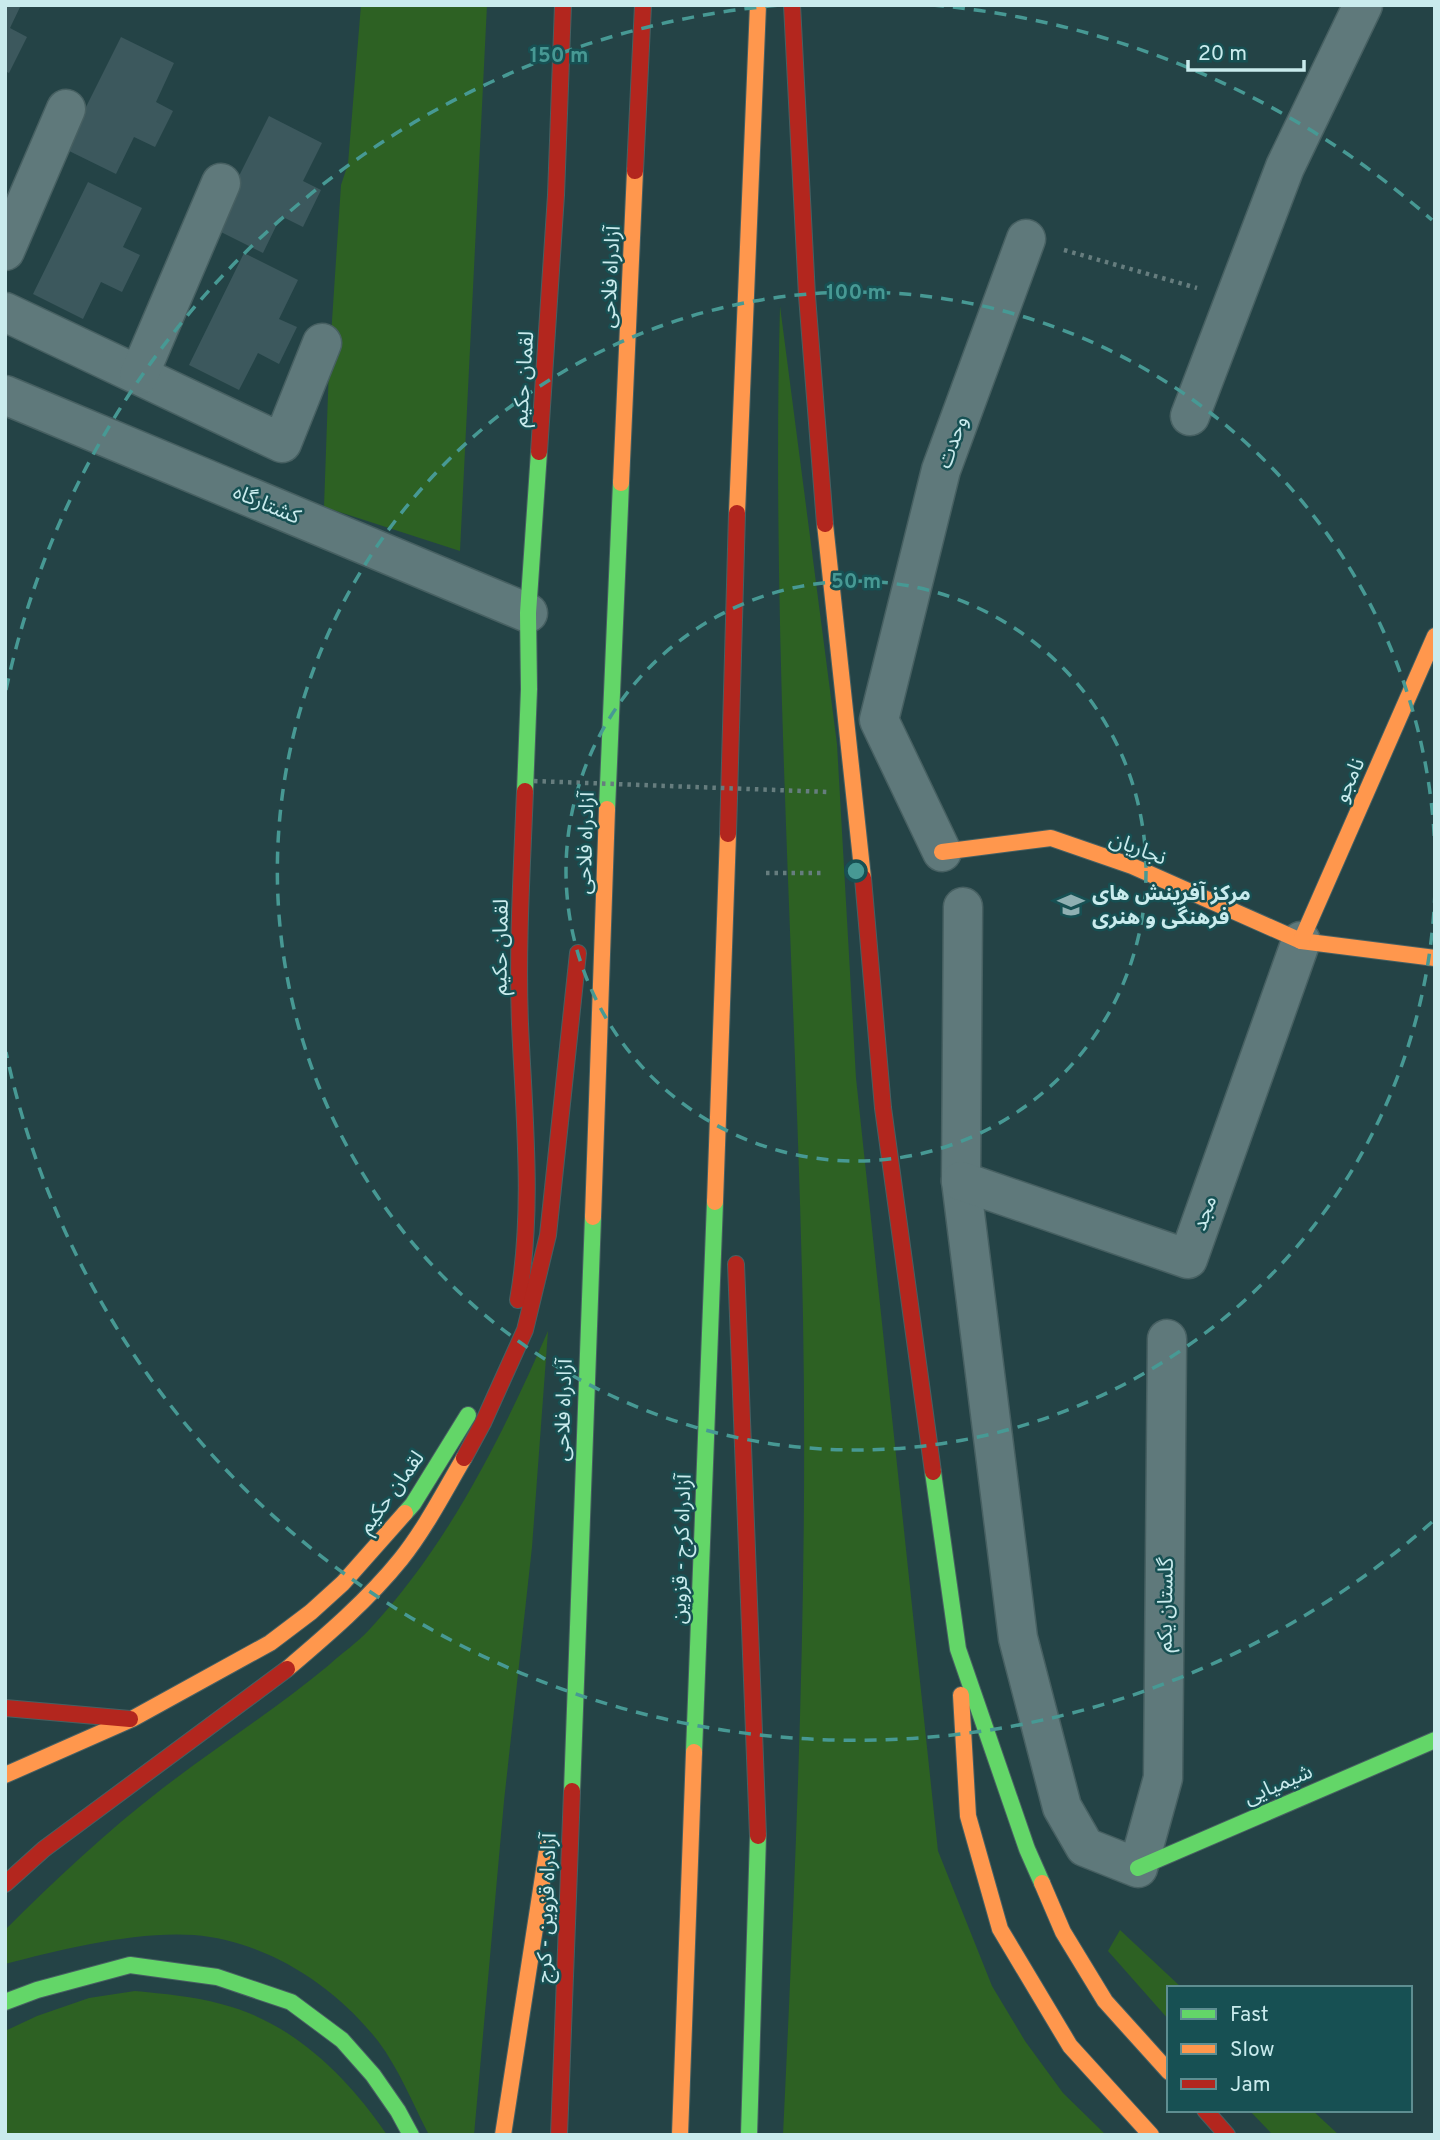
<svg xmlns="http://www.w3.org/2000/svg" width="1440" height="2140" font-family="Overpass,'Noto Sans Arabic',sans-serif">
<rect width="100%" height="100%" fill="#244346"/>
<g fill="#2d6123">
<polygon points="361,5 487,5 460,551 324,507 329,366 341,185 348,164"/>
<path d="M780,306L837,744L856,1078L938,1851L992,1986L1025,2041L1063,2093L1106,2135H783C796,1863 808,1590 803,1317C796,980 771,643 780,306Z"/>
<path d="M548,1331L532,1547L504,1801L474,2135H429C413,2104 399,2069 378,2041C334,1985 266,1941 194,1935C135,1931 62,1949 5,1964V1930C55,1880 107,1831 163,1788C218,1746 276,1709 329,1665C342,1653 357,1643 369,1630C449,1544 501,1438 548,1331Z"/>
<polygon points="1120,1930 1182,1988 1169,1988 1169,2020 1108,1951"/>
<path d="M135,1991C164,1994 193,1996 221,2004C291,2021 347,2076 387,2135H5V2031L37,2016L89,1998Z"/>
<polygon points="1249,2110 1312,2110 1339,2135 1273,2135"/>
</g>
<g fill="#3c585d">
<polygon points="5,5 21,5 10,28 27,37 9,73 5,71"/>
<polygon points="121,37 174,63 156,102 173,111 155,147 134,137 116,174 65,149"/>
<polygon points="269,116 322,143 303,181 321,190 303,227 281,216 263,253 213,228"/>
<polygon points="88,182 142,208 123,247 140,255 122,292 101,282 83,319 33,294"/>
<polygon points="244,253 298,280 279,319 297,327 279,364 258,353 239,390 189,365"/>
</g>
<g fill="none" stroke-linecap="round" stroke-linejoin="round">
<g stroke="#476062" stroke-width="41">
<g id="street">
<polyline points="5,251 66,109"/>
<polyline points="5,312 282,443 322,343"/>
<polyline points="139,375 221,183"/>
<polyline points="5,395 528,613"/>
<polyline points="1190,416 1285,167 1363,5"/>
<polyline points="942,852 879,720 941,470 1026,239"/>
<polyline points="963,907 961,1181 1018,1638 1062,1807 1085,1847 1138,1868 1163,1778 1167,1339"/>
<polyline points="961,1181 1188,1259 1301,941"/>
</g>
</g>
<g stroke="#476062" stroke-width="18">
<g id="fast">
<polyline points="525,791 529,689 528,613 539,452"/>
<polyline points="607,809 621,483"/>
<polyline points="933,1472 958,1649 1027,1849 1042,1883"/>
<polyline points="405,1513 413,1504 468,1415"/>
<polyline points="694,1752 715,1202"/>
<polyline points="572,1791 593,1217"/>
<polyline points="1138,1868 1435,1740"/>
<polyline points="5,2002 37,1990 130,1965 217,1977 291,2002 342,2040 373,2075 398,2111 411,2135"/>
<polyline points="749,2135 758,1836"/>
</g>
</g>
<g stroke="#476062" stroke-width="18">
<g id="slow">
<polyline points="621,483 635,171"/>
<polyline points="737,513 758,5"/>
<polyline points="825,524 863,878"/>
<polyline points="942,852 1051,838 1132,866 1301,941 1435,958"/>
<polyline points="1301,941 1435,636"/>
<polyline points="715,1202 728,834"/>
<polyline points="593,1217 607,809"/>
<path d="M287,1669C327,1635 368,1600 401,1559C425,1529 444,1492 464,1458"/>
<polyline points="961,1695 968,1816 1000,1929 1070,2046 1151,2135"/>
<polyline points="5,1775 132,1719 270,1643 311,1612 343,1583 405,1513"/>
<polyline points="1042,1883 1063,1932 1105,2001 1169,2072"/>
<polyline points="503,2135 548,1844"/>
<polyline points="680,2135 694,1752"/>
</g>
</g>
<g stroke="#476062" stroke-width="18">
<g id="jam">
<polyline points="792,5 807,296 825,524"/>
<polyline points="635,171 643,5"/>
<polyline points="539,452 556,195 563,5"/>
<polyline points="728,834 737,513"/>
<polyline points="863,878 883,1108 933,1472"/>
<polyline points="736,1264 758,1836"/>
<path d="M518,1300C534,1210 524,1116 520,1024C517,947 522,868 525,791"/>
<polyline points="464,1458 483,1423 525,1330 548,1235 578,953"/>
<polyline points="5,1708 130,1719"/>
<polyline points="5,1884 44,1849 287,1669"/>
<polyline points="1205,2110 1227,2135"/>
<polyline points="559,2135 572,1791"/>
</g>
</g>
<g stroke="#667d7e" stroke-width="4.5" stroke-dasharray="3.5 5" stroke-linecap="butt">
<polyline points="1064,250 1197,288"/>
<polyline points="766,873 824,873"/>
</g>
<use href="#street" stroke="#5f797b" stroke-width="38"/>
<use href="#fast" stroke="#63d668" stroke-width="16"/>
<use href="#slow" stroke="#ff974d" stroke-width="16"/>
<use href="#jam" stroke="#b3261e" stroke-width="16"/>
<polyline stroke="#667d7e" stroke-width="4.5" stroke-dasharray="3.5 5" stroke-linecap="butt" points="534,781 829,792"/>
</g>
<g fill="none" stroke="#479994" stroke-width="3.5" stroke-dasharray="12 9">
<circle cx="856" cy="871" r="290"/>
<path d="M1435 891A579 579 0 1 1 1435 851"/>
<path d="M1432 1522A869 869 0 0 1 6 1052M6 690A869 869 0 0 1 780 5M932 5A869 869 0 0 1 1432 220"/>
</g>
<defs>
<g id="school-bare" transform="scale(2.1)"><path d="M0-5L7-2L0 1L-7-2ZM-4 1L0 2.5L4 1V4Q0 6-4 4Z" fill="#8fb0b3" stroke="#175053" stroke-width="2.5" paint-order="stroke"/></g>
</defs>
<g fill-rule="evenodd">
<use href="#school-bare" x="1071" y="905"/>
</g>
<g text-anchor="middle" stroke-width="5" stroke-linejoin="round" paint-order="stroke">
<g font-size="21" fill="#c9ebed" stroke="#175053">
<text transform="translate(610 277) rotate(-87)" y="7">آزادراه فلاحی</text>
<text transform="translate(523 379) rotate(-86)" y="7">لقمان حکیم</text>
<text transform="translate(952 442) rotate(-70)" y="7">وحدت</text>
<text transform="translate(267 504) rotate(23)" y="7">کشتارگاه</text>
<text transform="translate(1349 780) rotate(-66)" y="7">نامجو</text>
<text transform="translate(585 843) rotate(-88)" y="7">آزادراه فلاحی</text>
<text transform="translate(1138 848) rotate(21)" y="7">نجاریان</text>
<text transform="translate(500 947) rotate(-89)" y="7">لقمان حکیم</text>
<text transform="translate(1204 1213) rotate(-70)" y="7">مجد</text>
<text transform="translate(563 1410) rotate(-88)" y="7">آزادراه فلاحی</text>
<text transform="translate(391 1492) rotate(-54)" y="7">لقمان حکیم</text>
<text transform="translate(681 1549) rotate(-88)" y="7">آزادراه کرج - قزوین</text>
<text transform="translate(1165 1605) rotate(-89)" y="7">گلستان یکم</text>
<text transform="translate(1278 1784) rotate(-23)" y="7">شیمیایی</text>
<text transform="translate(546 1908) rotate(-88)" y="7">آزادراه قزوین - کرج</text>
</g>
<g font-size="21" font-weight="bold" fill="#c9ebed" stroke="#175053" text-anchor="start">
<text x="1092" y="900">مرکز آفرینش های<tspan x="1092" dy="24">فرهنگی و هنری</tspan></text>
</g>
</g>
<circle cx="856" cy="871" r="10" fill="#479994" stroke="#175053" stroke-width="3.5"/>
<g font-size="21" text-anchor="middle" font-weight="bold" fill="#479994" stroke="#175053" stroke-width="5" stroke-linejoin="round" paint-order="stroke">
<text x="559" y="62">150 m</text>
<text x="856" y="299">100 m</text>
<text x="856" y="588">50 m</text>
</g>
<rect width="1440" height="2140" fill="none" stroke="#c9ebed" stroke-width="14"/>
<rect x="1167" y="1986" width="245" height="126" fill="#175053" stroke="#5e8e91" stroke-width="2"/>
<rect x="1181" y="2009" width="35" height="10" fill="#63d668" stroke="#5e8e91" stroke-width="2"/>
<text x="1230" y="2021" font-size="21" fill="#c9ebed">Fast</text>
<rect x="1181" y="2044" width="35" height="10" fill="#ff974d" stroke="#5e8e91" stroke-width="2"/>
<text x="1230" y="2056" font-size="21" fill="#c9ebed">Slow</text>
<rect x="1181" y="2079" width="35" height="10" fill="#b3261e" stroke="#5e8e91" stroke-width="2"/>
<text x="1230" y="2091" font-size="21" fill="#c9ebed">Jam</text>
<path d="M1188 60v10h116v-10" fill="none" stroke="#c9ebed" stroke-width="3.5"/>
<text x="1198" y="60" font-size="21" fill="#c9ebed" stroke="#175053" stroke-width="5" paint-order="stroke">20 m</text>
</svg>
